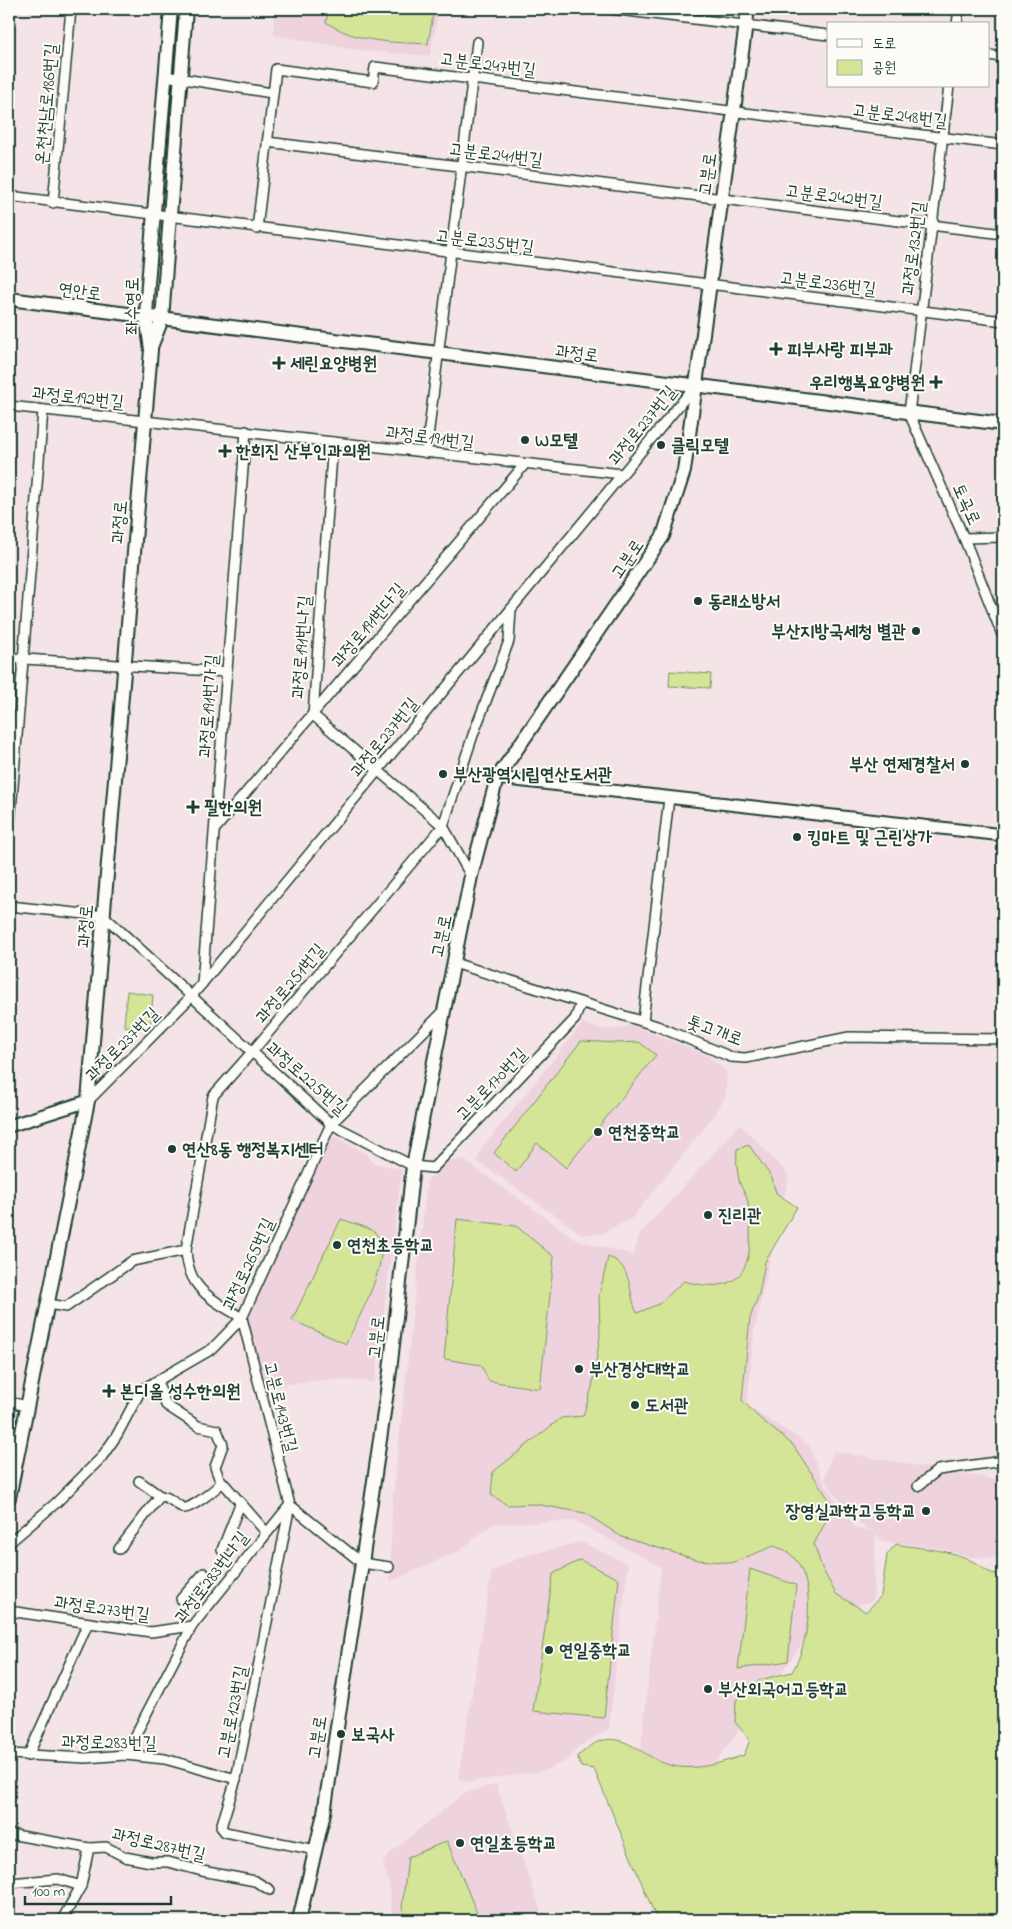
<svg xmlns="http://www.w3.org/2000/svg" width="1012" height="1929" font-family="'Indie Flower','Poor Story',sans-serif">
<rect width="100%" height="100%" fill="#f4e4e8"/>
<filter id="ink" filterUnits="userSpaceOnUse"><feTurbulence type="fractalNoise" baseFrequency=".02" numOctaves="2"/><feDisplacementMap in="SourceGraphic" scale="10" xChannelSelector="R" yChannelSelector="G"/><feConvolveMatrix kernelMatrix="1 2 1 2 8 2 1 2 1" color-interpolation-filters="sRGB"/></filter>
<g filter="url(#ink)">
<g fill="#eed3de">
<polygon points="274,9 439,9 430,56 357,50 274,35"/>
<polygon points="583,1023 601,1029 618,1029 631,1025 707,1055 727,1072 726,1095 714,1116 631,1219 603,1233 583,1235 477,1161 481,1149"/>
<polygon points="740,1124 789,1175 754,1332 747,1406 809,1445 824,1483 856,1529 873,1532 865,1528 834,1493 825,1479 827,1468 834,1451 1003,1481 1003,1558 970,1557 942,1549 882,1541 876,1534 873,1601 825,1613 709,1771 639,1764 661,1567 575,1521 493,1524 459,1551 390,1582 392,1506 427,1180 448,1162 463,1159 577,1240 634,1255 639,1235"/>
<polygon points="337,1137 365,1153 374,1163 402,1169 375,1382 331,1379 266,1387 248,1320 331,1138"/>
<polygon points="581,1542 628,1564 609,1729 578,1747 568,1760 543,1771 469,1782 458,1778 492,1571 520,1557"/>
<polygon points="496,1784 544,1920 396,1920 391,1909 390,1889 383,1863 390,1853 463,1794"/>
</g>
<g fill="#d5e598" stroke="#7a9166">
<path d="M329,9H434L428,44C391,42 357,43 326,22Z"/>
<polygon points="670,671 711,674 710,688 669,686"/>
<polygon points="127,991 153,995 150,1029 124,1026"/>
<polygon points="581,1041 617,1043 639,1042 656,1055 566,1168 537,1143 516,1172 494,1153"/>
<path d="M749,1145L772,1178L776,1193L797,1207L765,1262L759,1294L750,1318L742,1400L757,1416L793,1445L830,1501L827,1519L814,1544L822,1568L836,1594L866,1612L881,1596L887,1555L896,1544C920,1549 951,1549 972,1561C986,1568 986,1575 1003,1574V1920H657L594,1769L581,1767L577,1756C584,1752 593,1743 600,1741C625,1734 640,1753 661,1762C688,1774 718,1764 744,1755L750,1740L735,1722L736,1700L759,1680L792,1672C810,1643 819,1576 788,1552C784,1549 778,1548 774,1546L731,1563L698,1560L622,1537L585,1513L535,1504L507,1505L491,1495L493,1472L561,1418L583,1416L592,1387L600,1336L599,1296L608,1257C633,1264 628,1294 637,1313L659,1304L684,1281C752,1300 754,1255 748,1202C747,1195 742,1190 740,1184C737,1173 736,1161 737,1149Z"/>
<path d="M341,1219C351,1223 366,1226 374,1232C398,1250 356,1322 346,1344L292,1320Z"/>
<polygon points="457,1219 516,1226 554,1257 540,1389 489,1381 481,1365 444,1359"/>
<polygon points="580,1560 619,1579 604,1718 533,1711 553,1574"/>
<polygon points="750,1569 796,1585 788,1661 738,1669"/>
<polygon points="447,1841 480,1920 407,1920 402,1908 408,1857"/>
</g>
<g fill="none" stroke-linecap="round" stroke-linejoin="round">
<g stroke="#1f3d34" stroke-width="12">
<g id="minor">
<polyline points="610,9 828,35"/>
<polyline points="957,24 959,9"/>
<polyline points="988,55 1003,57"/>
<polyline points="165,76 272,93"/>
<polyline points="949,86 909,413 964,538 1003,637"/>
<polyline points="267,142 1003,234"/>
<polyline points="9,196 1003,321"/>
<polyline points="53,203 71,9"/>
<polyline points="257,229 276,69 373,82 375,67 1003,145"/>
<polyline points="9,406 622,474"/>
<polyline points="333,442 313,715 443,826 471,876"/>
<polyline points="426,453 477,42"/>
<polyline points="964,538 1003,537"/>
<polyline points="9,658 227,672"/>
<polyline points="215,829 525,464"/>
<polyline points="9,836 43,410"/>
<polyline points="9,906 104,916 331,1124 413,1166 433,1168 575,1019 581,1003"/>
<polyline points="454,963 657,1026 731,1057 746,1058 849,1037 1003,1039"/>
<polyline points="202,984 246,431"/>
<polyline points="643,1021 669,798"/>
<polyline points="88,1101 191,997 695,386"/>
<polyline points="1003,1202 1003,1205"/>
<path d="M186,1250C188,1290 212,1299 242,1318L290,1505L362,1563L389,1567"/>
<polyline points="48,1304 66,1307 132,1261 186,1250 213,1096 252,1052 443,826 473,735 509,641 511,609"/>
<polyline points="157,1381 166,1405 198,1426 217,1430 223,1445 215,1467 219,1478 266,1532"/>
<polyline points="9,1402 27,1406"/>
<polyline points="139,1481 160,1496"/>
<polyline points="918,1486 938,1470 1003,1461"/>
<polyline points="290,1505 236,1779 221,1827 225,1832 316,1850"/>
<polyline points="9,1543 56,1503 101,1458 117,1435 141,1390 212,1349 242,1318 331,1124 443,1012"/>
<path d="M119,1549L160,1496C170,1496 175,1505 184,1508C190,1510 217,1488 222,1482"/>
<polyline points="222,1550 240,1504"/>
<polyline points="181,1599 204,1573"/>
<polyline points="9,1611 151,1632 192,1626"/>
<polyline points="9,1754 86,1758 125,1755 165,1759 236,1779"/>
<polyline points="125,1755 192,1626 288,1507"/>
<polyline points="28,1756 88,1623"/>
<polyline points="9,1834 89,1848 106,1847 125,1857 151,1862 168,1862 202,1871 255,1881 270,1890"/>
<polyline points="9,1883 58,1879 81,1886"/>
<polyline points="62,1920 81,1886 89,1848"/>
</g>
</g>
<g stroke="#1f3d34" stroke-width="15">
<g id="tertiary">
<polyline points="497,778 1003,835"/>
<polyline points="9,1126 88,1101"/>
</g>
</g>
<g stroke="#1f3d34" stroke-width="16">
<g id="secondary">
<polyline points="9,299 1003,424"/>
<polyline points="151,347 162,319 186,9"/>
<polyline points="9,1498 88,1101 151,350 146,316 148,284 171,9"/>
<polyline points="299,1920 324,1813 362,1563 390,1371 413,1166 471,876 497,778 663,536 684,471 748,9"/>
</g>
</g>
<use href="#minor" stroke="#fdfcf7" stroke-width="9"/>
<use href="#tertiary" stroke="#fdfcf7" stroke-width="11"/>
<use href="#secondary" stroke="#fdfcf7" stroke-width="12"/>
</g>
</g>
<g fill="#1f3d34" stroke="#fdfcf7" stroke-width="2">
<path d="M773.5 341.5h5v5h5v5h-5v5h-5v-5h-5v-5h5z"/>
<path d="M276.5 355.5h5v5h5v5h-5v5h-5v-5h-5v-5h5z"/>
<path d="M933.5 374.5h5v5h5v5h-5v5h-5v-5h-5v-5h5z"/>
<circle cx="525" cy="440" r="5"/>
<circle cx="661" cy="445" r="5"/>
<path d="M222.5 443.5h5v5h5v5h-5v5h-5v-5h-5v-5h5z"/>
<circle cx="698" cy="601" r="5"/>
<circle cx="916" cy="631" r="5"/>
<circle cx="965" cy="764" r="5"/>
<circle cx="443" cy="774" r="5"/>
<path d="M190.5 799.5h5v5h5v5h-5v5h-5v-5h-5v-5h5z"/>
<circle cx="797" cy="837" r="5"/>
<circle cx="598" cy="1132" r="5"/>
<circle cx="172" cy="1149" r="5"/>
<circle cx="708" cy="1215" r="5"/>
<circle cx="337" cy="1245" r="5"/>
<circle cx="579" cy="1369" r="5"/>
<path d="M106.5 1383.5h5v5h5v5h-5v5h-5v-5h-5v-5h5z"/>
<circle cx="635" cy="1405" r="5"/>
<circle cx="926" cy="1511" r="5"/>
<circle cx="549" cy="1650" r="5"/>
<circle cx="708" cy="1689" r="5"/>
<circle cx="341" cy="1734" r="5"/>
<circle cx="460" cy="1843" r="5"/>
</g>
<g text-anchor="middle" stroke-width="4" stroke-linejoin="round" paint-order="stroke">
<g font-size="18" fill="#1f3d34" stroke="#fdfcf7">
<text transform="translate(488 64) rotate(7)" y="6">고분로247번길</text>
<text transform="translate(46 104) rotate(-85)" y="6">온천천남로186번길</text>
<text transform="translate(900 115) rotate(7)" y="6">고분로248번길</text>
<text transform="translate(496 154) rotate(7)" y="6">고분로241번길</text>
<text transform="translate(707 174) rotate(-82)" y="6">고분로</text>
<text transform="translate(834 196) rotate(7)" y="6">고분로242번길</text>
<text transform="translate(485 241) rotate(7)" y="6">고분로235번길</text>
<text transform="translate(913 248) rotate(-83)" y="6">과정로132번길</text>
<text transform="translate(828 283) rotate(7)" y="6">고분로236번길</text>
<text transform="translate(80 291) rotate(8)" y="6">연안로</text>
<text transform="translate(132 306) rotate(-90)" y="6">좌수영로</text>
<text transform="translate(577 353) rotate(7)" y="6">과정로</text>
<text transform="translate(78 397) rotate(6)" y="6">과정로192번길</text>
<text transform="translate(642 425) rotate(-51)" y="6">과정로237번길</text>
<text transform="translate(430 437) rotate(7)" y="6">과정로191번길</text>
<text transform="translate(967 504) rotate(66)" y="6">토곡로</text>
<text transform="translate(119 522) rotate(-85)" y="6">과정로</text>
<text transform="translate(627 559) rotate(-56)" y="6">고분로</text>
<text transform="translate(368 625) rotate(-50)" y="6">과정로191번다길</text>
<text transform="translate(301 647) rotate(-86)" y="6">과정로191번나길</text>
<text transform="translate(208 706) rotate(-86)" y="6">과정로191번가길</text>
<text transform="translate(384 737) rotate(-51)" y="6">과정로237번길</text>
<text transform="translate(85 926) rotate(-85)" y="6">과정로</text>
<text transform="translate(441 936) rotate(-78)" y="6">고분로</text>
<text transform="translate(290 983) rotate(-50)" y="6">과정로251번길</text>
<text transform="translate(715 1030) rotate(20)" y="6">톳고개로</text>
<text transform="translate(122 1044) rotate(-45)" y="6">과정로237번길</text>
<text transform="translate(307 1078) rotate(41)" y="6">과정로225번길</text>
<text transform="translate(491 1084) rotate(-46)" y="6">고분로170번길</text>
<text transform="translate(248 1264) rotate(-65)" y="6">과정로265번길</text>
<text transform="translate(376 1337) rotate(-84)" y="6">고분로</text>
<text transform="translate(281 1407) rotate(76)" y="6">고분로143번길</text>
<text transform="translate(211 1577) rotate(-53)" y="6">과정로283번나길</text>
<text transform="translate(102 1608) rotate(8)" y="6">과정로273번길</text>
<text transform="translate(232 1712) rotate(-79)" y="6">고분로123번길</text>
<text transform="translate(317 1737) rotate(-81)" y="6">고분로</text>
<text transform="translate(109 1742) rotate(1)" y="6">과정로283번길</text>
<text transform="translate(159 1844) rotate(13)" y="6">과정로287번길</text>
</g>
<g font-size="18" font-weight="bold" fill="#1f3d34" stroke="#fdfcf7" text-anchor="start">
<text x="787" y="355">피부사랑 피부과</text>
<text x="290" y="369">세린요양병원</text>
<text x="925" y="388" text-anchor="end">우리행복요양병원</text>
<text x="535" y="446">W모텔</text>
<text x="671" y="451">클릭모텔</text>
<text x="236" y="457">한희진 산부인과의원</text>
<text x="708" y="607">동래소방서</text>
<text x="906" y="637" text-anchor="end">부산지방국세청 별관</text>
<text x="955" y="770" text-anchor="end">부산 연제경찰서</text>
<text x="453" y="780">부산광역시립연산도서관</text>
<text x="204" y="813">필한의원</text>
<text x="807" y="843">킹마트 및 근린상가</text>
<text x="608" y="1138">연천중학교</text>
<text x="182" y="1155">연산8동 행정복지센터</text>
<text x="718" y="1221">진리관</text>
<text x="347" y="1251">연천초등학교</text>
<text x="589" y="1375">부산경상대학교</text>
<text x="120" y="1397">본디올 성수한의원</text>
<text x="645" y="1411">도서관</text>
<text x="916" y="1517" text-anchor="end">장영실과학고등학교</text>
<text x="559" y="1656">연일중학교</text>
<text x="718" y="1695">부산외국어고등학교</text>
<text x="351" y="1740">보국사</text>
<text x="470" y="1849">연일초등학교</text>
</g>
</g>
<rect width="1012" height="1929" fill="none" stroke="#fdfcf7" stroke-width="30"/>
<rect x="15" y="15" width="982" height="1899" fill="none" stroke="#1f3d34" stroke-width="2" filter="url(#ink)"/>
<rect x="827" y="22" width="162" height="65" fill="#fdfcf7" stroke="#a4b0a9"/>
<rect x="837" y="39" width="25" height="8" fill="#fdfcf7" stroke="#a4b0a9"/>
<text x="872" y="48" font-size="15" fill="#1f3d34">도로</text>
<rect x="837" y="60" width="25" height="15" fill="#d5e598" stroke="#a4b0a9"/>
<text x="872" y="72" font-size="15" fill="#1f3d34">공원</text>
<path d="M25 1896v8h146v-8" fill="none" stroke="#1f3d34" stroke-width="2.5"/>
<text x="32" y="1896" font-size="15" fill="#1f3d34" stroke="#fdfcf7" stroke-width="4" paint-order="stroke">100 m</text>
</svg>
